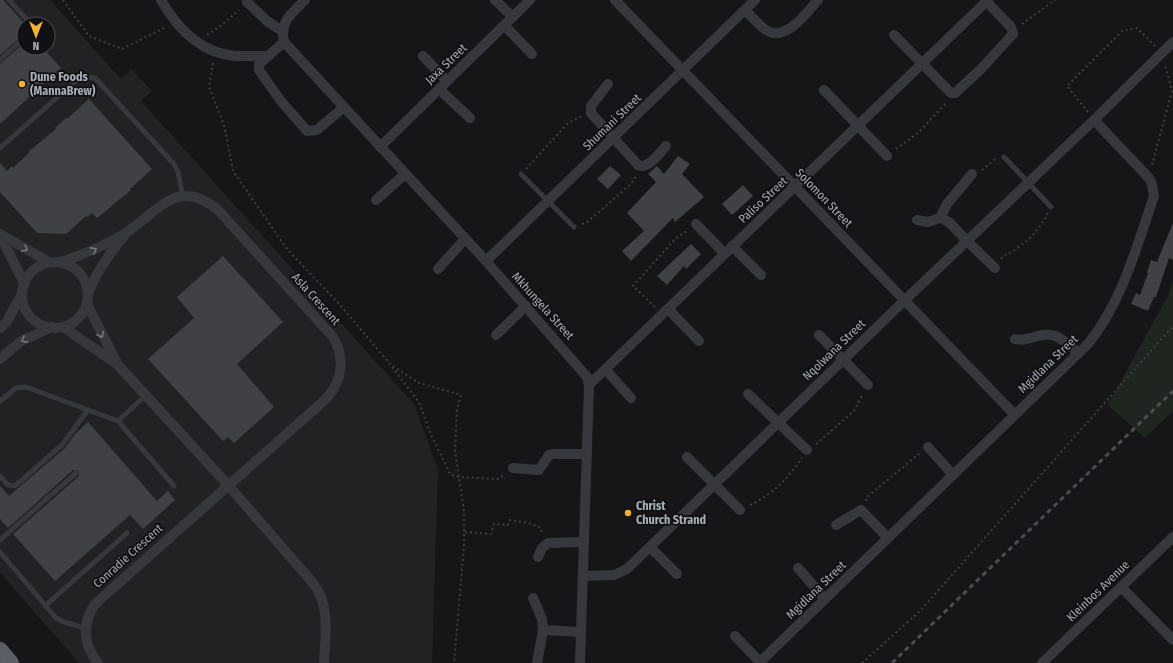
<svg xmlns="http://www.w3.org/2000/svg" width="1173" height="663" font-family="'Fira Sans Condensed',sans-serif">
<rect width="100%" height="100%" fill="#161618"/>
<path fill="#222225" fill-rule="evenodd" d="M0,0H50L121,79L131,69L152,91L141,101L414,404L438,470L432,663H79L0,573ZM24,24H48V48H24Z"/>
<polygon fill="#1e261f" points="1173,281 1173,411 1145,438 1108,405 1167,297"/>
<g fill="#404145">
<polygon points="0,0 3,0 24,23 24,34 0,55"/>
<polygon points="24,43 24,48 43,48 61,68 0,124 0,64"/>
<polygon points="89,99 152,169 130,189 131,190 97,218 92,213 87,217 86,216 66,234 37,233 0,192 0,163 7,171 12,166 13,168 29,153 28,152 56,129 55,128 66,118 67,119"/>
<polygon points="678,156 690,164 682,174 704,197 675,222 673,218 631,261 622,251 644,231 627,213 656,182 648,174 657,166 664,174"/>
<polygon points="610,166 621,175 608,189 597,179"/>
<polygon points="743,185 753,196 732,215 722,204"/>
<polygon points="1173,223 1173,260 1169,258 1156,297 1154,297 1148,311 1131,304 1136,293 1140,295 1148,273 1147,273 1151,260 1157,262"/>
<polygon points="691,244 701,254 686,269 684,266 667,285 657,276"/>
<polygon points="223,256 283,322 237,364 274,407 234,443 228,437 223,441 148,359 194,318 177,297"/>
<polygon points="88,422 157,501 168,491 175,500 143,529 130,515 55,581 13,534 79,476 79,471 73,470 8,528 0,519 0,486 9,496 65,448 75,434"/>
</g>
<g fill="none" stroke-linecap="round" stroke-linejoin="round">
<g stroke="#3d3f44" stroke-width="2" stroke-dasharray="2 3" stroke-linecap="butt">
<polyline points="63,0 89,36 122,49 166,27"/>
<polyline points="1022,24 1055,0"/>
<polyline points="207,35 222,25 239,10"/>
<polyline points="213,63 209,87 224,125 233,171 287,249 340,305 391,365 419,383 461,395 457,409 455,451 464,511 464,546 454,663"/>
<polyline points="1088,112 1067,86 1122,31 1137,28 1155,46"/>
<polyline points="896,149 918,133 947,102"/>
<polyline points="1152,165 1172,91 1165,65"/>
<polyline points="526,169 568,123 582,116"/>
<polyline points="982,170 995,159"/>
<polyline points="582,224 587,222 631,184 636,176"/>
<path d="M1001,259C1005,254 1011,253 1016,249C1030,239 1040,229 1048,213"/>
<polyline points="655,307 633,286 675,239 687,231"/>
<polyline points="392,367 419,402 431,435 450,474 458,477 499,479 504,475"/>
<polyline points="816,444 854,411 863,394"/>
<polyline points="866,501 867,497 920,453"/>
<path d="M750,505C772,495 788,478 802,458"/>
<polyline points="465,532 491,534 494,524 508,525 510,520 529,523 541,528 542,533"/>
<polyline points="862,663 920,611 1173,326"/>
</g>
<g stroke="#37383d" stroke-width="5">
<polyline points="9,0 31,24"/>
<polyline points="0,60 24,38"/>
<polyline points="0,148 78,79 88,77 95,78 174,164 178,172 183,197"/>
<polyline points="1004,157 1051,207"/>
<polyline points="521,174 574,227"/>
<polyline points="0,401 16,388 26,387 118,421 145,396"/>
<polyline points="118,421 174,486"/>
<polyline points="0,476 8,485 15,486 62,445 88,410"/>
<polyline points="0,540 76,473"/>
<polyline points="0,552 56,618 64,622 85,628"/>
<polyline points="45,606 127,533"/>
</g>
<g stroke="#37383d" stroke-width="10">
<path d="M161,0C177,28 201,53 235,56C246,56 258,56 269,56"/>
<path d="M305,0C292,13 279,22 284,42L486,261L587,377L589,385L580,663"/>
<polyline points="495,0 513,17"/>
<polyline points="615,0 1015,415"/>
<polyline points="247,2 267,21 282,31"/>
<path d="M745,10C752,16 758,25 766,30C786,43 807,12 818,0"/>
<polyline points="504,25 532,54"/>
<polyline points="894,35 948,90 951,93 955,93 981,69 1013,34 1011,27 985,0"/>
<polyline points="284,42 259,64 259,70 280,100 307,131 317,130 344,107"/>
<polyline points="423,56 447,81"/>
<path d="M608,84L591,106V113L638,165C648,170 660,153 666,146"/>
<polyline points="439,89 470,118"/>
<polyline points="824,90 887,156"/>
<polyline points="380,147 530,0"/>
<polyline points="376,200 405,174"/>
<polyline points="940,218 947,204 972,174"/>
<polyline points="917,220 928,222 940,218 949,222 967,241 995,268"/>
<polyline points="696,224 724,253"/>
<polyline points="0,234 49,262"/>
<polyline points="0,235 24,283"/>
<polyline points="732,246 761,275"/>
<polyline points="486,261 755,0"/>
<path d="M60,262C83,255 104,246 124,234C157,214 177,174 219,211L333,337C345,358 343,379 327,398L95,604C82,624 83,644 98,663"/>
<circle cx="55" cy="295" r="33"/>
<polyline points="438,269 465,239"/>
<path d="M88,293C97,271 109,254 124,236"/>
<polyline points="87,304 116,361"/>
<polyline points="668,309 699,341"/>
<path d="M63,327L117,364L228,485L313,583C331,606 325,636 324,663"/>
<polyline points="0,328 6,323 22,294"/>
<polyline points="496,335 526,306"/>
<polyline points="819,335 868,385"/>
<path d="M1015,339C1022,341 1026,339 1034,337C1056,330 1062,340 1079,353"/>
<polyline points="0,359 21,341 52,327"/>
<polyline points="606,370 631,398"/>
<polyline points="589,385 988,0"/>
<polyline points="748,394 807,450"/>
<polyline points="928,447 953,475"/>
<polyline points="687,457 740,510"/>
<polyline points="513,468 539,470 549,455 554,454 587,454"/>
<polyline points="836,525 861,510 888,538"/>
<polyline points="650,547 677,574"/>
<polyline points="538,557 542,548 548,543 584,542"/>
<polyline points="798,568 825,599"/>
<polyline points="583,576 614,575 627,569 905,300 1094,120"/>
<polyline points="1121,587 1173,640"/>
<polyline points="533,598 542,619 543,630"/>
<polyline points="735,636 760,662"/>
<polyline points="537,663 543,630 581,632"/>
<path d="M759,663L1088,344C1122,302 1137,246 1154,196L1152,184L1149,178L1094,120L1173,42"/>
<polyline points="1042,663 1173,537"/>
</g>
<polyline stroke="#5b5e65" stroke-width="16" points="0,650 11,663"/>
<polyline stroke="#4a4c52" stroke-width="3" stroke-dasharray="5 4" stroke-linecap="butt" points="892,663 1173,391"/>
</g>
<defs><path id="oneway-chevron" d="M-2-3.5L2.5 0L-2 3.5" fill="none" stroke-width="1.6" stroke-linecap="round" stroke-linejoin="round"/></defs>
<g stroke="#757881">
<use href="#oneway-chevron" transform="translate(25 249) rotate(30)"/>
<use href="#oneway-chevron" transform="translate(94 250) rotate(-28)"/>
<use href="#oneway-chevron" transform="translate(101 335) rotate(63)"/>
<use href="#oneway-chevron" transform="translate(24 340) rotate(151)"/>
</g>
<g fill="#f2b134" stroke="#111113" stroke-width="1.5">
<circle cx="22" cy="84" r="4"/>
<circle cx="628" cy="513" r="4"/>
</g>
<g text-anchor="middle" stroke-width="3.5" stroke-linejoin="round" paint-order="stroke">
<g font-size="12" fill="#a8adb8" stroke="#111113">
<text transform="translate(446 64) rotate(-44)" y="4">Jaxa Street</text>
<text transform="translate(612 122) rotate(-44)" y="4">Shumani Street</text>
<text transform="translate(824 198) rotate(46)" y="4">Solomon Street</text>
<text transform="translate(763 200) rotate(-43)" y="4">Paliso Street</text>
<text transform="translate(316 299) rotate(48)" y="4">Asla Crescent</text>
<text transform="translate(543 306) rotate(48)" y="4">Mkhungela Street</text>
<text transform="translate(834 350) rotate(-44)" y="4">Nqolwana Street</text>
<text transform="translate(1048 364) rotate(-44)" y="4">Mgidlana Street</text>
<text transform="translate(128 556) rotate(-42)" y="4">Conradie Crescent</text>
<text transform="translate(816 590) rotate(-44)" y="4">Mgidlana Street</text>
<text transform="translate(1098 591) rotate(-44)" y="4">Kleinbos Avenue</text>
</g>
<g font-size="12" font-weight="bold" fill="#a8adb8" stroke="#111113" text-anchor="start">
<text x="30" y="81">Dune Foods<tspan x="30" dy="14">(MannaBrew)</tspan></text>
<text x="636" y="510">Christ<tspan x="636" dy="14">Church Strand</tspan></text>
</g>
</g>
<g transform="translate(36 36) rotate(180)"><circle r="19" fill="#111113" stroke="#4d4f55"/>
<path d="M0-3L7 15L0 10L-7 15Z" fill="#f2b134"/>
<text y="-6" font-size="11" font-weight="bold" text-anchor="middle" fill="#a8adb8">N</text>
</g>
</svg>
